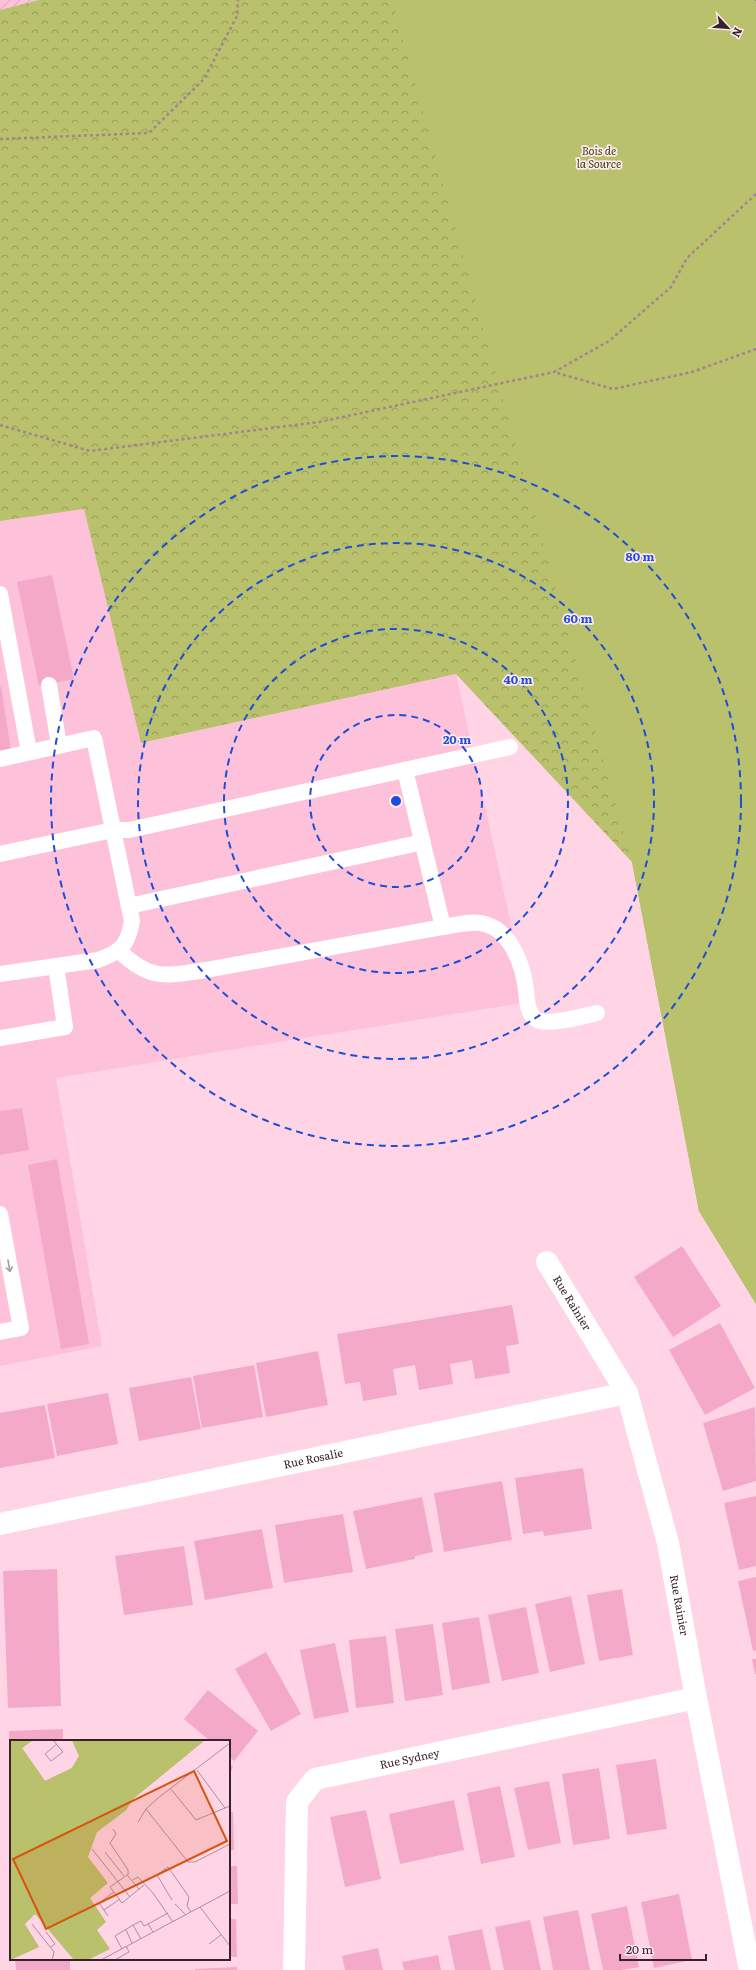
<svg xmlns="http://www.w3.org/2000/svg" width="756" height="1970" font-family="Literata,serif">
<defs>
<pattern id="industrial-furrows" width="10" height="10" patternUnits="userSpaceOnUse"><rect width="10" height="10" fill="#fdc1da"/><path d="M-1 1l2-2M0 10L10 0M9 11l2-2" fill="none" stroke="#d9a6bb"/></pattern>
<pattern id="forest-crowns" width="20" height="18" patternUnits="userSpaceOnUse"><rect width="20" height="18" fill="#bac16c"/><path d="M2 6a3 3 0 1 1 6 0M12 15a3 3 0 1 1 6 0" fill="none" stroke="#989c59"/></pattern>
</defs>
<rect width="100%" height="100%" fill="#ffd4e5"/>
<polygon fill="#fdc1da" points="84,509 142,743 456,674 528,1002 56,1078 102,1346 0,1366 0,521"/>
<polygon fill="url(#industrial-furrows)" points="0,0 39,0 0,10"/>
<polygon fill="url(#forest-crowns)" points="39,0 756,0 756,1304 699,1211 632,862 456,674 141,743 84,509 0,521 0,10"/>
<polygon fill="#bac16c" points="392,0 756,0 756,1304 699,1211 632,862"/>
<g fill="#f4a9c9">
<polygon points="52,575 74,679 39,686 17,582"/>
<polygon points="1,686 11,751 0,752 0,687"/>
<polygon points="22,1108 29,1150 0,1155 0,1111"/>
<polygon points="57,1159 89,1344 61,1349 28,1165"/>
<polygon points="682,1246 721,1306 673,1337 634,1277"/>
<polygon points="512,1305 519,1344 506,1346 510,1373 475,1379 472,1360 450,1364 453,1384 419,1390 415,1365 393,1369 397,1395 363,1401 360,1382 345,1384 337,1334"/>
<polygon points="720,1323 755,1388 705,1415 669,1350"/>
<polygon points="318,1351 328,1405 266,1417 256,1363"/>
<polygon points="254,1365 263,1417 202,1428 193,1376"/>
<polygon points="191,1377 201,1429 139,1441 129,1388"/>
<polygon points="108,1393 118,1444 57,1456 47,1404"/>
<polygon points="45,1405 55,1458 0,1468 0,1413"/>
<polygon points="755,1407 756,1481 723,1491 703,1423"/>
<polygon points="583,1468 592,1529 544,1536 543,1531 523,1534 515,1478"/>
<polygon points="502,1481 512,1540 444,1552 434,1493"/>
<polygon points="756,1496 756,1566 739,1570 724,1503"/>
<polygon points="422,1497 433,1552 415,1556 415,1559 366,1569 353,1511"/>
<polygon points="343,1514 353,1572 284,1583 275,1525"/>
<polygon points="262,1529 273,1588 205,1600 194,1541"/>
<polygon points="184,1546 193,1605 124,1615 115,1556"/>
<polygon points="57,1569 61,1706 8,1708 3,1571"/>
<polygon points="756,1577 756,1650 753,1651 738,1581"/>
<polygon points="622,1589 633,1655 599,1661 587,1595"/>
<polygon points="571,1596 585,1664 550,1672 535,1604"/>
<polygon points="526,1607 539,1673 502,1681 488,1615"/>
<polygon points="479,1617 490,1683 452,1690 442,1623"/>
<polygon points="433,1624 443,1695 405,1701 395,1629"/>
<polygon points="386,1636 394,1703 356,1708 349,1640"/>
<polygon points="335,1643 349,1712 314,1719 300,1650"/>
<polygon points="266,1652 301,1714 271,1731 235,1669"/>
<polygon points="752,1659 756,1659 756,1674 755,1674"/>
<polygon points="208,1690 258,1731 234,1761 229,1757 229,1741 210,1741 184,1719"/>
<polygon points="63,1729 63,1741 11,1741 10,1765 9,1731"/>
<polygon points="656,1759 667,1829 627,1835 616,1765"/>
<polygon points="229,1765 233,1766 229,1777"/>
<polygon points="599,1768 610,1839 573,1845 562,1774"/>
<polygon points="549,1781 561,1843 528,1850 514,1788"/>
<polygon points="500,1786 515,1857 481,1864 467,1793"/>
<polygon points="454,1800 464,1850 400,1864 389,1814"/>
<polygon points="366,1810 381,1879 345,1887 330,1817"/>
<polygon points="229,1812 233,1812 234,1850 229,1850"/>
<polygon points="229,1866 237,1866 238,1904 229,1904"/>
<polygon points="679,1894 692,1960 654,1968 641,1902"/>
<polygon points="627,1906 639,1967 622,1970 603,1970 591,1914"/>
<polygon points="578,1910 590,1970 553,1970 543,1917"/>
<polygon points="229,1919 236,1919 237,1957 229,1957"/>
<polygon points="530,1920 541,1970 504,1970 495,1927"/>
<polygon points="482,1929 491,1970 455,1970 448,1936"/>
<polygon points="378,1948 383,1970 345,1970 342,1956"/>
<polygon points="438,1955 441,1970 404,1970 402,1962"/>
<polygon points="15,1959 70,1959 70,1970 16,1970"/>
<polygon points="237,1967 237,1970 195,1970 195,1969"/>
</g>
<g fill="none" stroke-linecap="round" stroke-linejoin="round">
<g stroke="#a48390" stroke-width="2.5" stroke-dasharray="3 3" stroke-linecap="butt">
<polyline points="756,0 756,1"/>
<polyline points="0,139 149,133 204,79 237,16 238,0"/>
<polyline points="756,194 687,258 671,287 609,341 554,372 613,389 692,372 756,349"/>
<polyline points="0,425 90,451 319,422 554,372"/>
</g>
<g stroke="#fff" stroke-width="16">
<polyline points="0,594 29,752"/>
<polyline points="49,685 59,745"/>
<path d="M0,759L94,738L132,921C128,945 121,952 98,960L0,974"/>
<polyline points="405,770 443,927"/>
<polyline points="0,854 113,830 129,830 510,747"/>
<polyline points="129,906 423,842"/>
<path d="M119,951C151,981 165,976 206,970L443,927C456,925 472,920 485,924C511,931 523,965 526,990C527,1000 527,1014 537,1020C548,1026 584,1016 597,1013"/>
<polyline points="0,1038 65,1027 56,966"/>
<polyline points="0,1214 21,1328 0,1332"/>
</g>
<g stroke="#fff" stroke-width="22">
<path id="s1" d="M547,1262L627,1393L668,1543L696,1698L750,1970"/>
<path id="s2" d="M0,1524L627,1393"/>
<path id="s3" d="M294,1970L297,1802L315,1779L696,1698"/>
</g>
</g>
<defs><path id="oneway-shaft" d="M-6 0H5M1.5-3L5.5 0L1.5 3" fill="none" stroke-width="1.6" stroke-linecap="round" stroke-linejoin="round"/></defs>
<use stroke="#a59c9f" href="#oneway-shaft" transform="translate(9 1266) rotate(80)"/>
<g fill="none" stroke="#1d4ed8" stroke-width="2" stroke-dasharray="7 5">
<circle cx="396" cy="801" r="86"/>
<circle cx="396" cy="801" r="172"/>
<circle cx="396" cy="801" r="258"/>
<circle cx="396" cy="801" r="345"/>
</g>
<g text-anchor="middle" stroke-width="3.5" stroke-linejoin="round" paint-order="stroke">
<g font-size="11" font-style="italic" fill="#42450b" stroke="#fee8f1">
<text x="599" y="155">Bois de<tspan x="599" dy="13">la Source</tspan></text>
</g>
<g font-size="11" fill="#36222a" stroke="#fee8f1">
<text dy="4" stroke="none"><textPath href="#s1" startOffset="48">Rue Rainier</textPath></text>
<text dy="4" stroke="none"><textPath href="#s2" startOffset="320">Rue Rosalie</textPath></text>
<text dy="4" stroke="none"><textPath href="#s1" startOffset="372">Rue Rainier</textPath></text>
<text dy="4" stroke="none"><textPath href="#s3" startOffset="294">Rue Sydney</textPath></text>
</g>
</g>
<g transform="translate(10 1740)">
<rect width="220" height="220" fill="#ffd4e5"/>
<path d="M0,0H23L12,8L35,41L62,28L69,16L62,0H195L123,59L116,70L87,92L78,117L98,143L80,158L96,182L87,190L100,209L78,220H64L25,174L15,184L29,207L0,220Z" fill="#bac16c"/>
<path d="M0,0H23L12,8L35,41L62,28L69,16L62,0H195L123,59L116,70L87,92L1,169L29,207L0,220Z" fill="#bac16c"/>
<path fill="none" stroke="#af8d9a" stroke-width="1" d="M43,0L53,12L41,21L35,14L47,4M187,30L215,68M161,49L186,80L220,66M136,69L178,122H185L220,104M128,82L136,69L148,58L220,3M103,89L106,94L100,103L118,130V135M82,109L120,157M95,112L114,136M123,140L128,137L143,153L163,182M129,149L117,135L100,147L112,163L134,145M162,160L147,135L158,127L179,157L177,166L181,172M165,164L176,175M190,167L220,206M94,170L110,159M98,176L89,163L104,152M22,184L44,212L42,220M116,190L122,203M36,192L45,204L41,207M143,192L138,184L158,173M131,199L123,185L131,181L134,186L138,184M199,204L211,195M112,209L105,196L123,185M91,220L220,151M105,220L119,212L116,206"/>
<path fill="#d6540f" fill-opacity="0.15" stroke="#d6540f" stroke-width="2" d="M184,31L217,101L36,189L3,119Z"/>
<rect width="220" height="220" fill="none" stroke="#36222a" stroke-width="2"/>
</g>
<circle cx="396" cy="801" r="6" fill="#1d4ed8" stroke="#fee8f1" stroke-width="2"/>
<g font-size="12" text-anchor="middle" font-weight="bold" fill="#1d4ed8" stroke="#fee8f1" stroke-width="3.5" stroke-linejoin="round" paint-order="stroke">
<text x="640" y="561">80 m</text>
<text x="578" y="623">60 m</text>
<text x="518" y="684">40 m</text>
<text x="457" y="744">20 m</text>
</g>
<g transform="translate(728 28) rotate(116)" stroke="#fee8f1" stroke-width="3" paint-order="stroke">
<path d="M0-3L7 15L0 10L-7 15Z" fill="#36222a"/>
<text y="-6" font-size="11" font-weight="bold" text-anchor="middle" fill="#36222a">N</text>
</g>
<path d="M620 1954v6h86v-6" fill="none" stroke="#36222a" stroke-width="2"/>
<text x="626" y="1954" font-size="12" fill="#36222a" stroke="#fee8f1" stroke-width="3" paint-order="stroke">20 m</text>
</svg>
